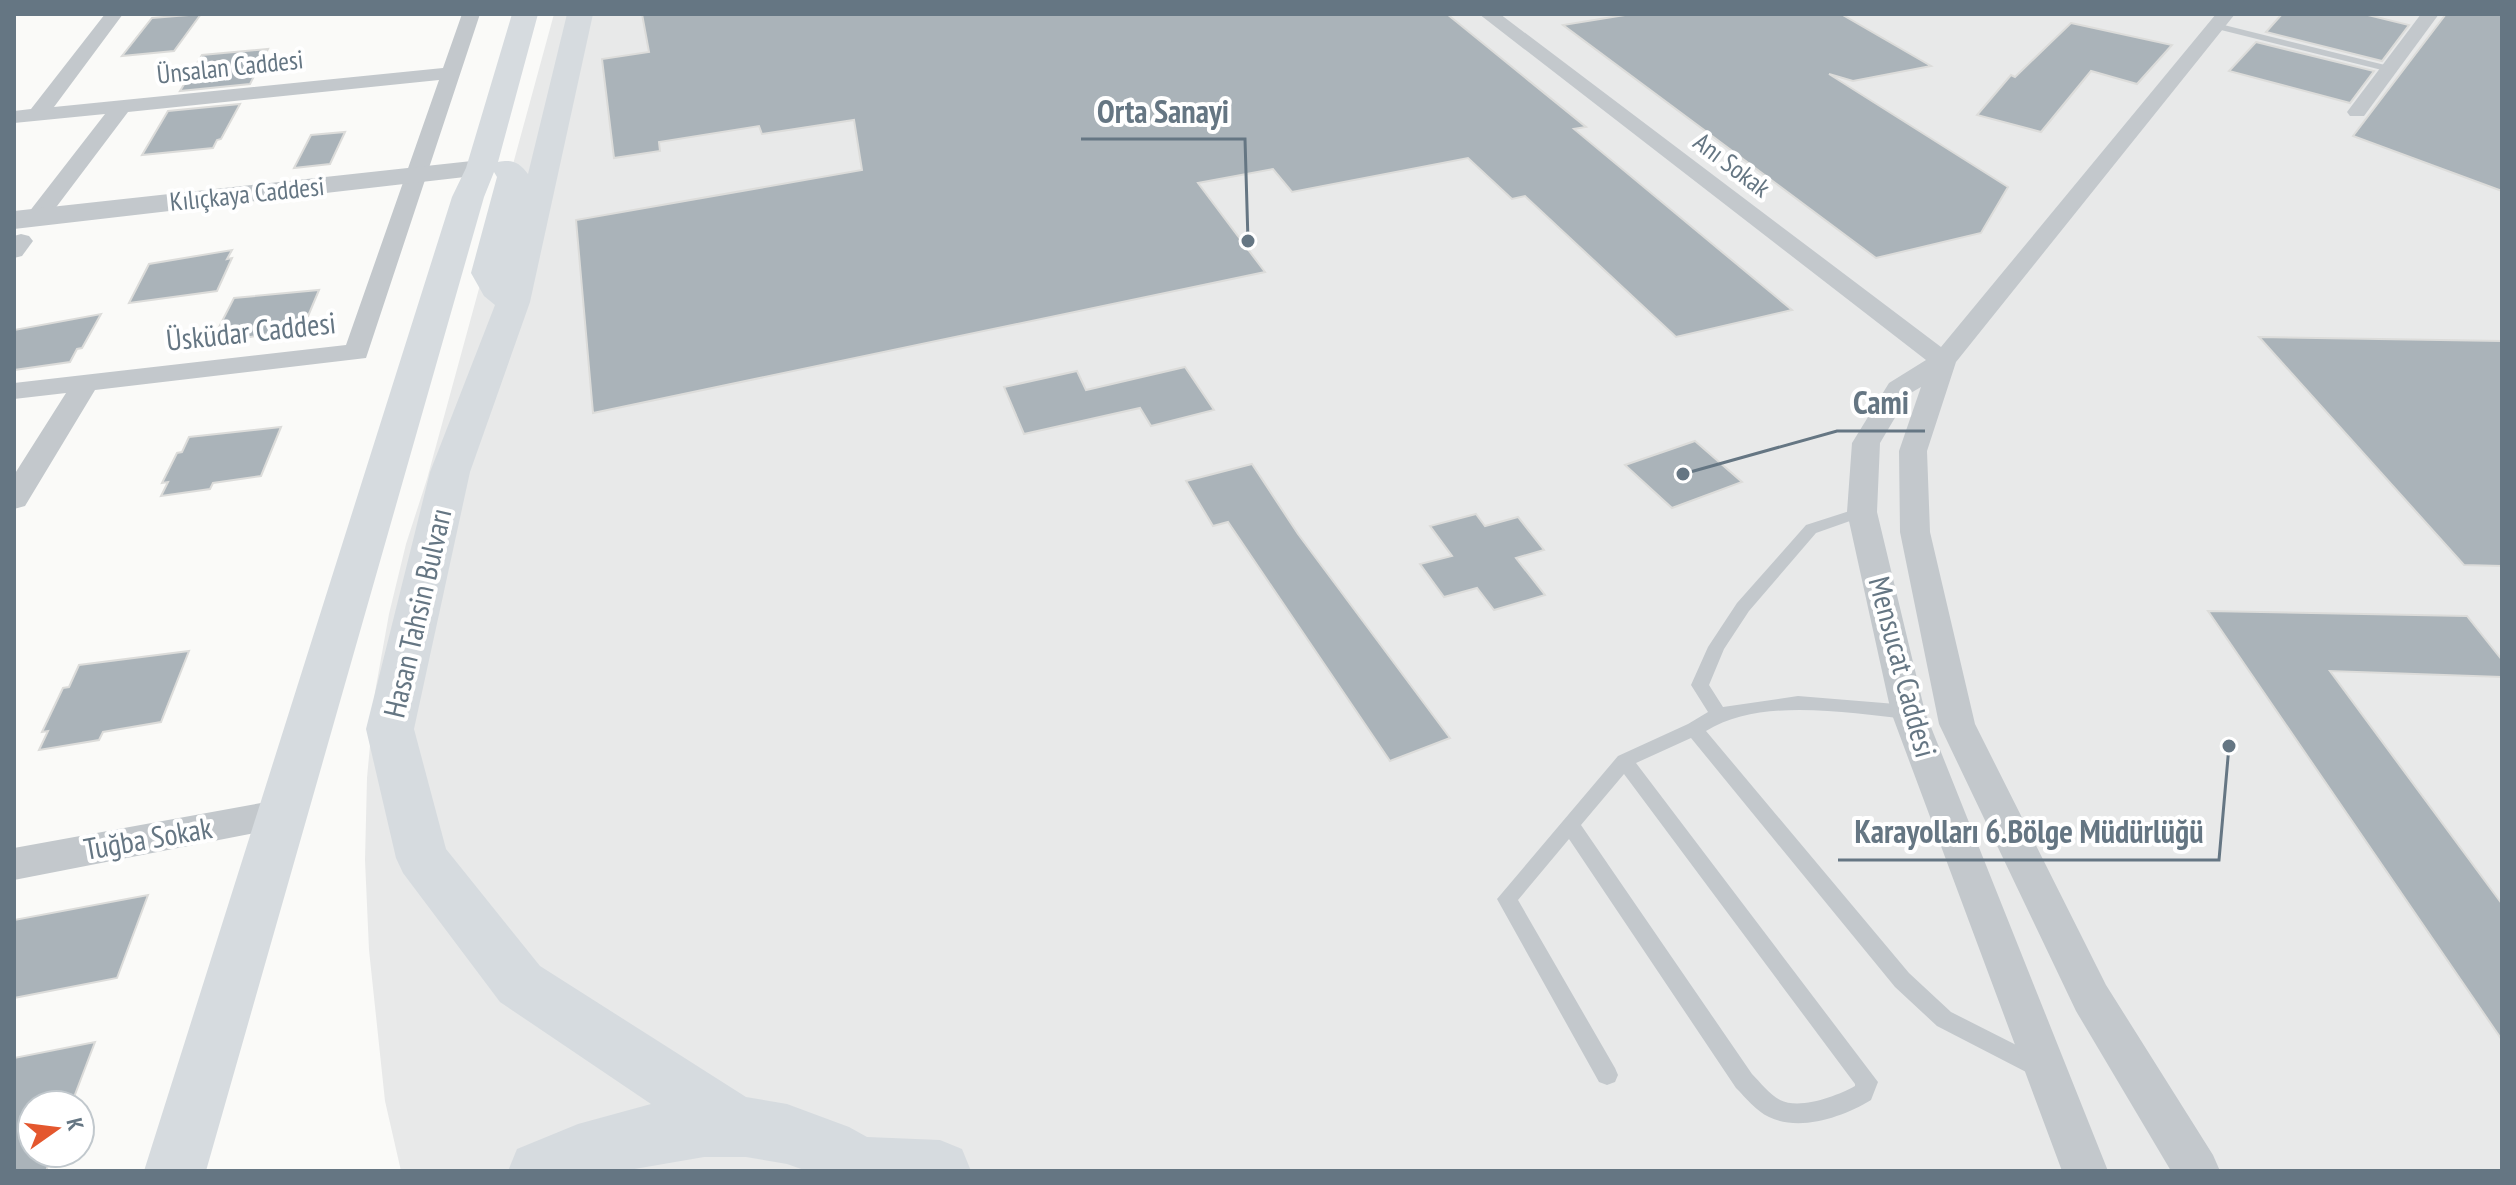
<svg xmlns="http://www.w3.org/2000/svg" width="2516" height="1185" font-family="'PT Sans Narrow',sans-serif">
<rect width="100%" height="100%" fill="#fafaf8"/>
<polygon fill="#e8e9e9" points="554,14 2502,14 2502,1171 401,1171 385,1101 369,950 365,860 367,778 375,692 389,614 406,544 427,479"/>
<g fill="#aab3b9" stroke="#dcdcda" stroke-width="2">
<polygon points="201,14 174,51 122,56 152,18"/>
<polygon points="642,14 1447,14 1586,127 1574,129 1792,310 1676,337 1525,196 1512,199 1468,158 1292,192 1273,169 1198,183 1265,272 593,413 576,220 862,170 854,120 762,134 759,126 659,142 660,151 614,158 602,59 649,52"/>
<polygon points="1631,14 1841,14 1931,66 1853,81 1829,74 2008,187 1981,233 1876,258 1563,25"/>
<polygon points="2282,14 2364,14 2409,25 2382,61 2266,32"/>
<polygon points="2446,14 2502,14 2502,191 2353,136"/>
<polygon points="2071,23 2172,45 2137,84 2091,71 2041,132 1977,115 2011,75 2015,77"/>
<polygon points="2256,42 2374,71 2350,103 2229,71"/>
<polygon points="268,49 250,84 180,91 202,55"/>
<polygon points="240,104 221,139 217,140 213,148 142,155 168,111"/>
<polygon points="345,132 330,164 294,168 311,135"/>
<polygon points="232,250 227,259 232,258 217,291 129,303 149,264"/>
<polygon points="319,290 303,328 216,343 221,333 216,333 234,298"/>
<polygon points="101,314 82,348 77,349 70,362 14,370 14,330"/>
<polygon points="2259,337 2502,341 2502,566 2464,565"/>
<polygon points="1185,367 1214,410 1151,426 1140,408 1024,434 1004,387 1077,371 1086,390"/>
<polygon points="281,427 261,476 213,483 210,489 161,496 168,482 162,483 177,453 182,452 189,437"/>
<polygon points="1695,441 1742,482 1672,508 1625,465"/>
<polygon points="1252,464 1298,534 1450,738 1390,761 1228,522 1213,526 1186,481"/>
<polygon points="1476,514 1485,526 1518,517 1544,550 1516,558 1545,595 1494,610 1477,588 1444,597 1420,564 1452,556 1430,526"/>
<polygon points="2208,611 2467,616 2502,660 2502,677 2330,671 2502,904 2502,1040"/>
<polygon points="189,651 161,722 103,732 99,740 39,750 48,731 42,732 63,688 69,687 79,665"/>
<polygon points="148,895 117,978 14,998 14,920"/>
<polygon points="95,1042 71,1105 32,1105 32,1153 53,1153 46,1171 14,1171 14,1058"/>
</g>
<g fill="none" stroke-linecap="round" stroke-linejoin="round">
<g fill="#c3c8cc" fill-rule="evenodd">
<polygon points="2216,23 2393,67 2395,69 2390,72 2213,28 2213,24"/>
<path d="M1862,507L1870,512L1867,515L1816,533L1749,611L1724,649L1709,685L1723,707L1798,696L1908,705L1914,707L1917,712L1914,717L1908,719C1847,713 1760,697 1706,731L1909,973L1951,1012L2044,1059L2047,1066L2044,1073L2036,1076L2028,1073L1937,1026L1895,987L1691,738L1636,763L1878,1082L1871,1100C1843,1117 1800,1132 1769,1117C1756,1111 1746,1098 1736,1088L1569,839L1518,900L1615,1068L1618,1075L1615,1082L1607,1085L1599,1082L1497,899L1618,756L1688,724L1708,712L1691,685L1708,647L1737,603L1806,525ZM1624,774L1855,1084V1086C1837,1096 1800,1110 1780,1100C1769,1094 1760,1082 1752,1074L1581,825Z"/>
</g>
<g fill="#c3c8cc" fill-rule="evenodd">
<polygon points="105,14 123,14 54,107 443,68 462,14 480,14 366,358 95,390 25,506 14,509 14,475 66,393 14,399 14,383 346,345 439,80 128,112 45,222 29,222 25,217 29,212 105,114 14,123 14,111 31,109"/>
<polygon points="1479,14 1500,14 1941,347 2216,14 2235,14 1956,362 1927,451 1930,532 1975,724 2106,985 2213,1155 2220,1171 2171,1171 2076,1011 1939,724 1900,532 1899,451 1921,387 1909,394 1880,443 1877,512 1925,712 2108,1171 2062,1171 1891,712 1847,512 1852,443 1889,383 1926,360"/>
<polygon points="2421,14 2439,14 2364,116 2350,116 2347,112 2350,108"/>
<polygon points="21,234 29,236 33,241 22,256 14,258 14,236"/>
<polygon points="283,799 296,803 302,814 296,825 14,880 14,848"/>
</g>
<polygon fill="#c3c8cc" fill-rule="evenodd" points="481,160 491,162 495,168 491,174 14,229 14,211"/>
<path fill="#d6dbdf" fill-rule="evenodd" d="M512,14H538L498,162C512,159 519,162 528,174L567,14H593L530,302L470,472L414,729L446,849L540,966L746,1097L787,1104L849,1127L867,1137L940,1140L962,1149L971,1171H807L787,1164L746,1157H704L623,1171H508L517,1149L578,1124L651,1104L500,1002L403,873L396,858L366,729L430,472L495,305L484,296L471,273L497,177L494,172L484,197L206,1171H144L452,197L466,168Z"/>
</g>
<g text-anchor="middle" stroke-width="8" stroke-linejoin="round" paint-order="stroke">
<g font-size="26" fill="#657683" stroke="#fff">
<text transform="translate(230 67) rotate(-6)" y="9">Ünsalan Caddesi</text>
<text transform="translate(1732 165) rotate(37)" y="9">Anı Sokak</text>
<text transform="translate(247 194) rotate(-6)" y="9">Kılıçkaya Caddesi</text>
</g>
<g font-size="30" fill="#657683" stroke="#fff">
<text transform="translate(251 332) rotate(-6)" y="10">Üsküdar Caddesi</text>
<text transform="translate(418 613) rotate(-77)" y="10">Hasan Tahsin Bulvarı</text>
<text transform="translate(1902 667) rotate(75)" y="10">Mensucat Caddesi</text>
<text transform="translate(148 839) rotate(-10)" y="10">Tuğba Sokak</text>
</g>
</g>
<path fill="none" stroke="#657683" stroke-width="3" d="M1248 241L1245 139H1081M1683 474L1837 431H1925M2229 746L2219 860H1838"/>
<g fill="#657683" stroke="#fff" stroke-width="3">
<circle cx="1248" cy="241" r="8"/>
<circle cx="1683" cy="474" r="8"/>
<circle cx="2229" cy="746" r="8"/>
</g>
<g font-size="32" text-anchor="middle" font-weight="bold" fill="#657683" stroke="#fff" stroke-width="8" stroke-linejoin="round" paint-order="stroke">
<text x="1163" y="123">Orta Sanayi</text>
<text x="1881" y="414">Cami</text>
<text x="2029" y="843">Karayolları 6.Bölge Müdürlüğü</text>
</g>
<rect width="2516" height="1185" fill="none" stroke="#657683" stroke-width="32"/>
<g transform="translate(56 1129) rotate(76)"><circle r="38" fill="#ffffff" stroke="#c1c8cd" stroke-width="2"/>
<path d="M0-6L14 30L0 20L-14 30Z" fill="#e4572e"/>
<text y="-12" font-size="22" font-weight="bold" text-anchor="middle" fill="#657683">K</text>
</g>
</svg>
